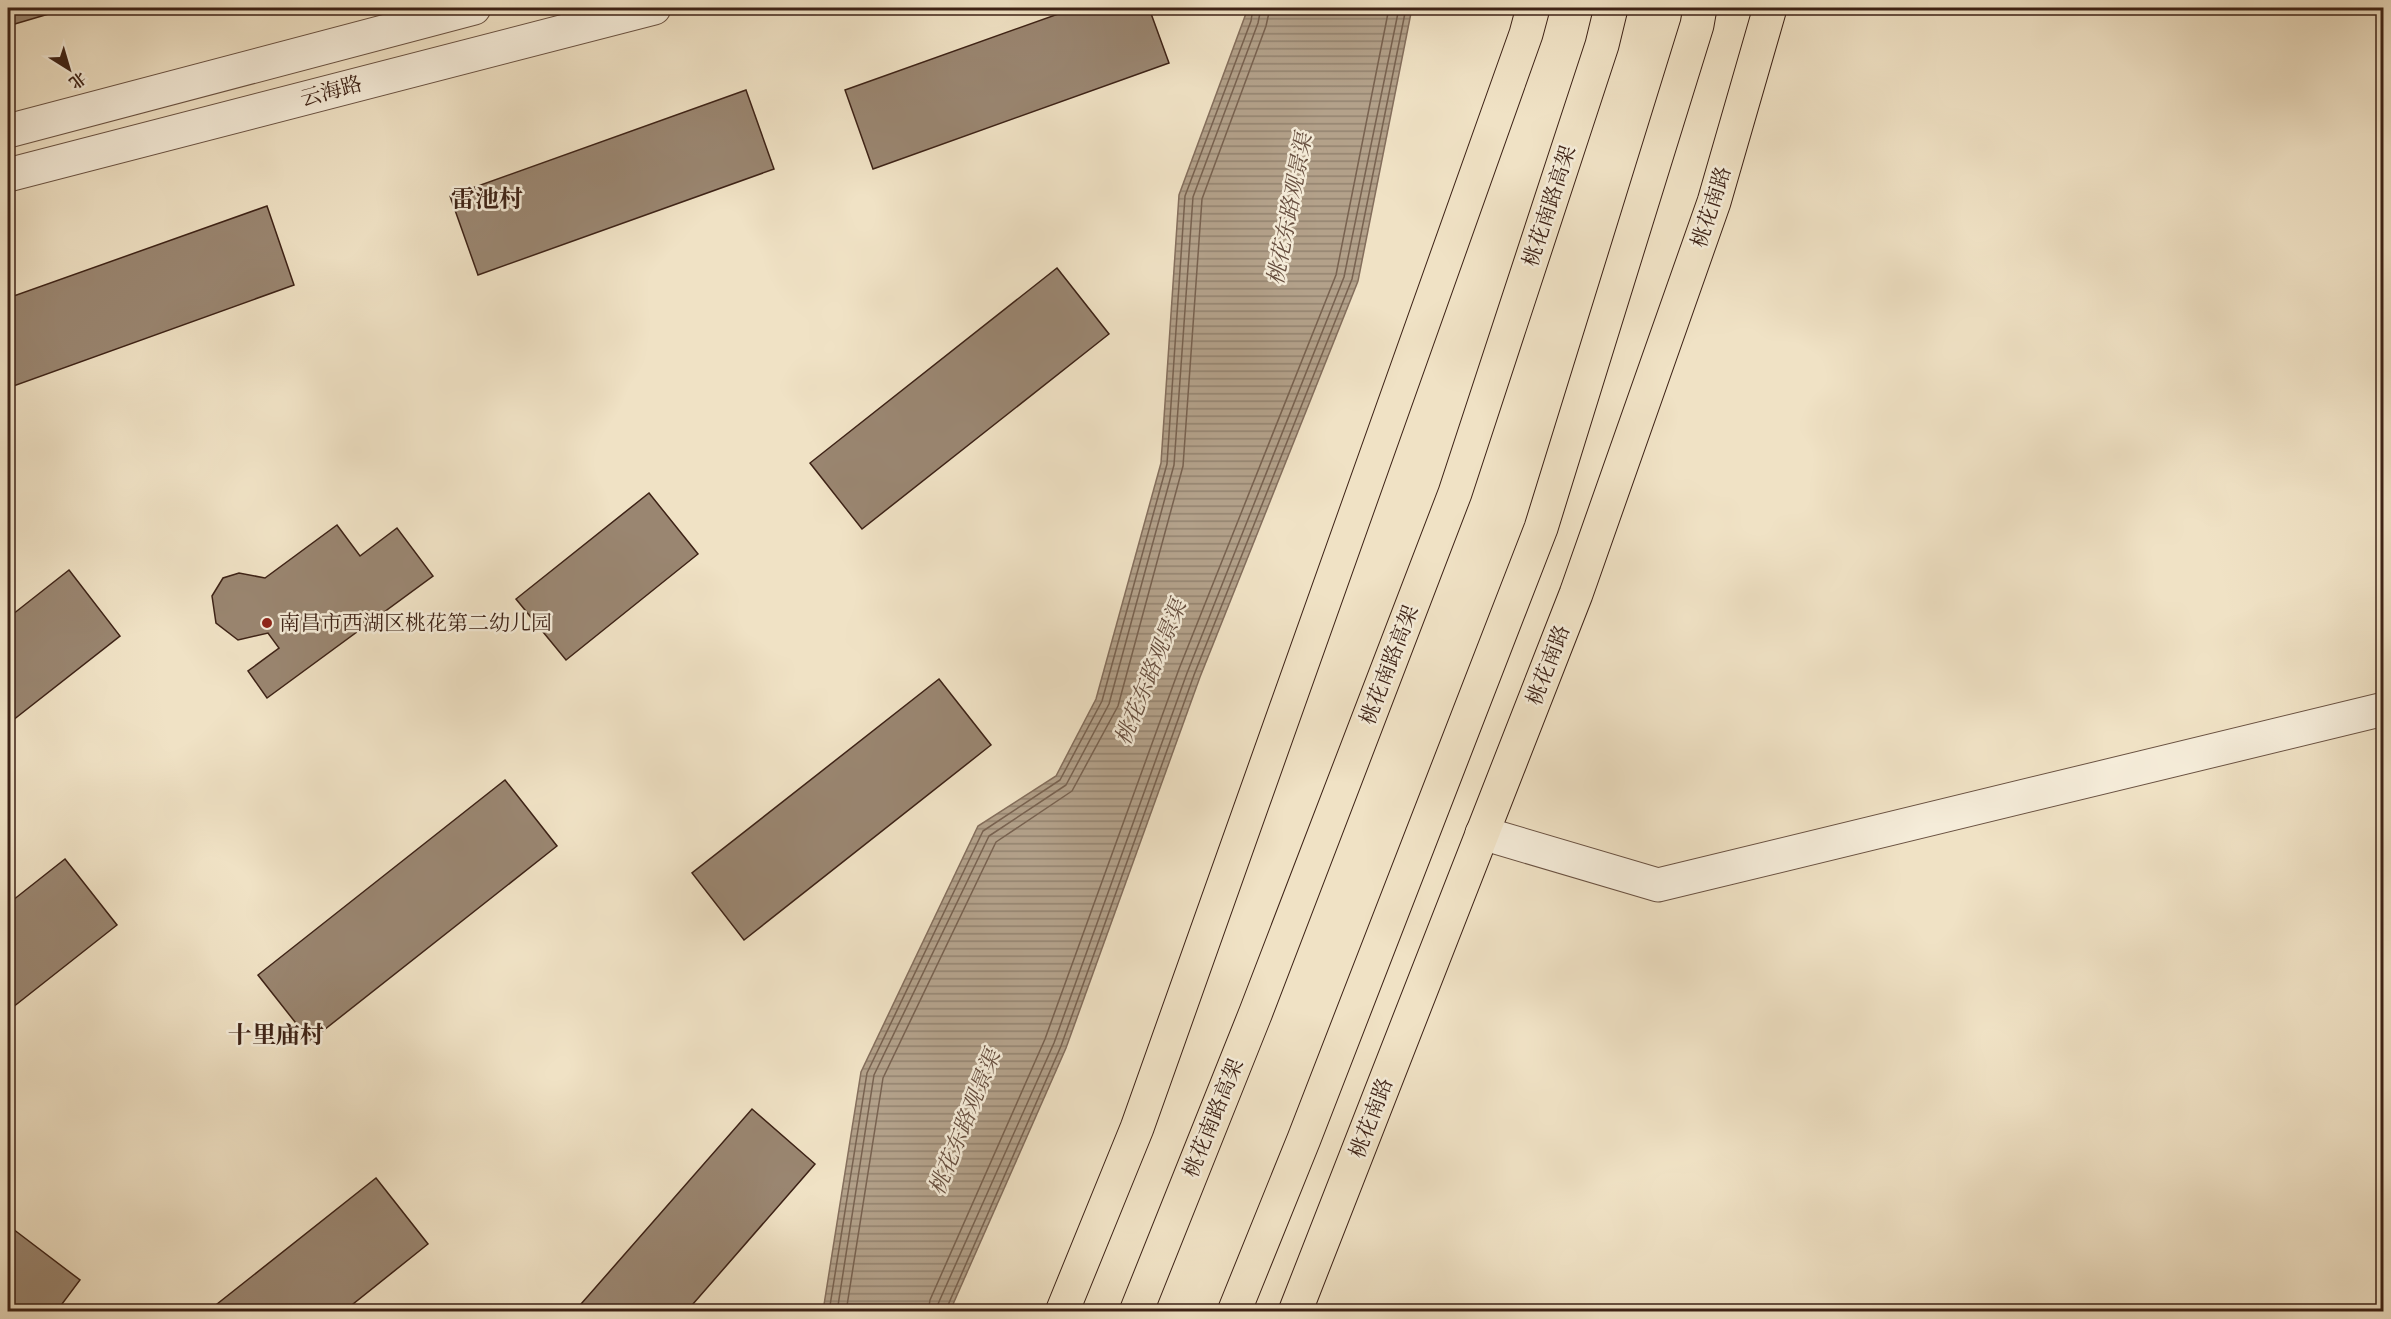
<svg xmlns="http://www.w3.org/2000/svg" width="2391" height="1319" font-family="'IM FELL Great Primer','Noto Serif SC',serif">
<defs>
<pattern id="water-rules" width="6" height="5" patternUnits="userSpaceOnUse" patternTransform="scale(1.5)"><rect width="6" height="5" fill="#b3a18a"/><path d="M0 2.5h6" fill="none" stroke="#938370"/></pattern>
</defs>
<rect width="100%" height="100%" fill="#f0e2c5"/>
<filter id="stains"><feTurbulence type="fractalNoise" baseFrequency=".00333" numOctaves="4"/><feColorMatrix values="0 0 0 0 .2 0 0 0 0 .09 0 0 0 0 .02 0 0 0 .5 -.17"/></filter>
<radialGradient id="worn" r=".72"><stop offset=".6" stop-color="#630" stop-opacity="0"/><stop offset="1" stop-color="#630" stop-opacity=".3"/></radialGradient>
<polygon fill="url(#water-rules)" stroke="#846e5c" stroke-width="1.5" points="1248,8 1412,8 1358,281 1200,677 1066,1048 950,1311 823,1311 861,1072 978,826 1056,776 1096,699 1161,463 1179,195"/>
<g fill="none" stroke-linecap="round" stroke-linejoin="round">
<g stroke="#786250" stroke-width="1.5">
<polyline points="829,1312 867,1073 983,831 1060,780 1102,701 1167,464 1185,196 1251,21 1253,8"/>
<polyline points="837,1312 874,1075 989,836 1066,785 1109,704 1174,465 1193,197 1258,23 1261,8"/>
<polyline points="846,1312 883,1078 996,842 1072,791 1118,706 1183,466 1202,199 1266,26 1270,8"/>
<polyline points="928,1312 930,1300 1045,1039 1179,669 1336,275 1389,8"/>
<polyline points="937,1312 938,1304 1054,1043 1187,673 1344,277 1399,8"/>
<polyline points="945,1312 1061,1046 1194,675 1352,279 1406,8"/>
</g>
</g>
<g fill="#9a8671" stroke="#3d2216" stroke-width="1.5">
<polygon points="8,8 69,8 8,26"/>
<polygon points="1075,8 1149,8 1169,63 873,169 845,90"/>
<polygon points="746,90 774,169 478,275 450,196"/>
<polygon points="267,206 294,285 8,388 8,298"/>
<polygon points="1057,268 1109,334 862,529 810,463"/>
<polygon points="649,493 698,554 566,660 516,599"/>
<polygon points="337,525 360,556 397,528 433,576 267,698 248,671 279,648 268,633 238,640 216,623 212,596 223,578 239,573 265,578"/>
<polygon points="69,570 120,636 8,724 8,618"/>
<polygon points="939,679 991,745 744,940 692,873"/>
<polygon points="505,780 557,846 310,1041 258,975"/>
<polygon points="65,859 117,925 8,1011 8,904"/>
<polygon points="752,1109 815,1164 686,1312 574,1312"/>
<polygon points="376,1178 428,1244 343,1312 207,1312"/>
<polygon points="13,1229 80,1280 56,1312 8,1312 8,1236"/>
</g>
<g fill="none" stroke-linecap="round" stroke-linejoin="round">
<g stroke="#6a5242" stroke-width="35">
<g id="minor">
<polyline points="8,131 474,8"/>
<polyline points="8,175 654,8"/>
<polyline points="1482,833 1658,885 2384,709"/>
</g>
</g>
<g stroke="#3d2216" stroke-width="35">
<g id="major">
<polyline points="1062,1312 1137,1128 1526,34 1533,8"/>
<polyline points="1295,1312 1576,594 1714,202 1770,8"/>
</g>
</g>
<g stroke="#3d2216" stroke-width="35">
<g id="highway">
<polyline points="1136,1312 1256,1012 1455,493 1602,45 1611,8"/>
<polyline points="1234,1312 1304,1139 1541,528 1697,25 1700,8"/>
</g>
</g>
<use href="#minor" stroke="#f5ecd9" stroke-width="33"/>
<use href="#major" stroke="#f0e2c5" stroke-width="33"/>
<use href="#highway" stroke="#f0e2c5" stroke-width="33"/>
</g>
<circle fill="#8f2418" stroke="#f5ecd9" stroke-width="2" cx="267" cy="623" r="6"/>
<g text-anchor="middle" stroke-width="5" stroke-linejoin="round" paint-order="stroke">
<g font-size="21" fill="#3d2216" stroke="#f5ecd9">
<text transform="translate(331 91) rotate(-15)" y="7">云海路</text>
<text transform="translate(1549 206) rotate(-72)" y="7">桃花南路高架</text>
<text transform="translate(1711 207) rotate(-72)" y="7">桃花南路</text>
<text transform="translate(1389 665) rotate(-69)" y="7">桃花南路高架</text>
<text transform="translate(1548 665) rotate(-69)" y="7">桃花南路</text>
<text transform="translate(1213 1118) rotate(-68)" y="7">桃花南路高架</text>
<text transform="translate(1371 1118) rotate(-69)" y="7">桃花南路</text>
</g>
<g font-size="21" fill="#3d2216" stroke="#f5ecd9" text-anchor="start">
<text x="279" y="630">南昌市西湖区桃花第二幼儿园</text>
</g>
<g font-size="22" font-style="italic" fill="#664e3f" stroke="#f5ecd9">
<text transform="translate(1289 209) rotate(-79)" y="8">桃花东路观景渠</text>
<text transform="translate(1150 672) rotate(-68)" y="8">桃花东路观景渠</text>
<text transform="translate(964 1122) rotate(-68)" y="8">桃花东路观景渠</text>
</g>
<g font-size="24" font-weight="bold" fill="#3d2216" stroke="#f5ecd9">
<text x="487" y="207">雷池村</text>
<text x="276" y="1043">十里庙村</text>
</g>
</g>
<rect width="2391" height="1319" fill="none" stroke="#f0e2c5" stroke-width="30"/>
<rect x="9" y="9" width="2373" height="1301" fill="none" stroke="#3d2216" stroke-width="3"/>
<rect x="15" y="15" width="2361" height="1289" fill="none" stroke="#3d2216" stroke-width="1.5"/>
<g transform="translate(69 69) rotate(143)" stroke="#f5ecd9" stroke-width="4.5" paint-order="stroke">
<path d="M0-4.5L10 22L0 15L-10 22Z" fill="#3d2216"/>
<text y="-9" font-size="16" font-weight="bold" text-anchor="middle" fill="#3d2216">北</text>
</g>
<rect width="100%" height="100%" filter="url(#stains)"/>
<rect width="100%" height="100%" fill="url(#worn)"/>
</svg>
